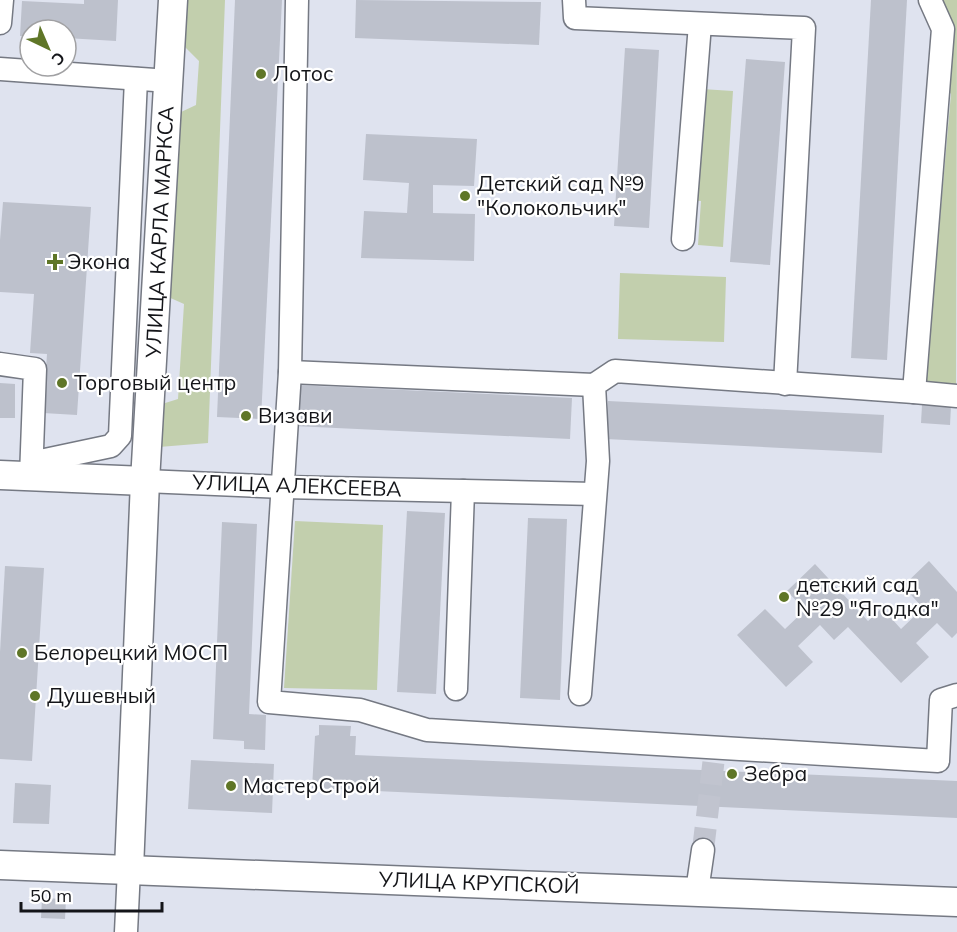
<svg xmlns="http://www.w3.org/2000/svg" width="957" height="932" font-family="Mulish,sans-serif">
<rect width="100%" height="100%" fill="#dfe3ef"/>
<g fill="#c2cfad">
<polygon points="187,0 225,0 208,443 159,447 162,404 178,399 184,304 166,296 179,113 196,105 199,61 185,47"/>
<polygon points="942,0 957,0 956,389 925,388 951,94 939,80"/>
<polygon points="686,88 733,91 723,247 698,245 701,201 679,199"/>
<polygon points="620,273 726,277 724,342 618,339"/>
<polygon points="295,521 383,525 377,690 284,688"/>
</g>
<g fill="#bdc1cc">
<polygon points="84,0 118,0 116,41 66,38 66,30 30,30 30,36 20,36 22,1 84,4"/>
<polygon points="235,0 282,0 261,419 217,417"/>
<polygon points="356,0 541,2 539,45 355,38"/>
<polygon points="871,0 907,0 887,360 851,358"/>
<polygon points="625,48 659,50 649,228 614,226"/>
<polygon points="746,59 785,62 770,265 730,262"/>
<polygon points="366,134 477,139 474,186 433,185 433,213 475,214 474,261 361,258 364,211 407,213 409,183 363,180"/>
<polygon points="3,202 91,207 77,415 43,413 47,354 30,353 34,294 0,292 0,240"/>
<polygon points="0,383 15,384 15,418 0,418"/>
<polygon points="296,385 572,398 570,439 294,426"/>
<polygon points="608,401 884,415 882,453 606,439"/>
<polygon points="922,405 951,406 950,425 921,423"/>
<polygon points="407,511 445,513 436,694 397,692"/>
<polygon points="528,518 567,519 560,700 520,698"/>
<polygon points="222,522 257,524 249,714 266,715 265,750 244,749 244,741 213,739"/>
<polygon points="929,561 957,592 957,633 952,638 937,623 916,643 929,657 901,683 848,627 834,640 820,625 798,646 813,662 786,687 737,635 765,609 785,629 805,610 787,591 815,564 868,621 882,608 901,629 923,608 903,586"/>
<polygon points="5,566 44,568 32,761 0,759 0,652"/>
<polygon points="319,725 351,726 350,736 356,736 355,755 957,781 957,818 312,788 315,736 319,735"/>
<polygon points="191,760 274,764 272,813 188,809"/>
<polygon points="15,783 51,785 49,824 13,823"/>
<polygon points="42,898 66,899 65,919 41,918"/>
</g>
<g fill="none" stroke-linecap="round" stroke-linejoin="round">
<polyline stroke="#c1c4cf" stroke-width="22" stroke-dasharray="22 11" stroke-linecap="butt" points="703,850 715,749"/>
<g stroke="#757983" stroke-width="25">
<g id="minor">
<polyline points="297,0 290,372 269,702 360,710 427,730 938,761 941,700 957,695"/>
<polyline points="574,0 575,18 804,28 785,384"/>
<polyline points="0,23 2,0"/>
<polyline points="0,69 169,81"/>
<polyline points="683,239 700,24"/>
<polyline points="0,364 35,369 31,477"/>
<polyline points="290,372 594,385"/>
<polyline points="914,392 957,396"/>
<polyline points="31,477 45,460 111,446 120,436 136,79"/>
<polyline points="145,481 283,487 594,494"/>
<polyline points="456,689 463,491"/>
<polyline points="580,694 598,461 594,385 615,371 914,392 943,29 930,0"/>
<polyline points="697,891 703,850"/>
<polyline points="126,932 129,869"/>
</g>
</g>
<g stroke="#757983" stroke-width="31">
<g id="major">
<polyline points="0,475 145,481"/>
<polyline points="0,865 957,902"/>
<polyline points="129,869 145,481 173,0"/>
</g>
</g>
<use href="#minor" stroke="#fff" stroke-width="22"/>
<use href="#major" stroke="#fff" stroke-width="28"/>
</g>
<g fill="#5f7627" stroke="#fff" stroke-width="2">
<circle cx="261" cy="74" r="6"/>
<circle cx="465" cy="196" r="6"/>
<path d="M52 253h6v6h6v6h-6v6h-6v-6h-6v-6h6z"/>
<circle cx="62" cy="383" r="6"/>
<circle cx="246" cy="416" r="6"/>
<circle cx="784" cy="597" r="6"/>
<circle cx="22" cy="653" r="6"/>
<circle cx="35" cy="696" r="6"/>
<circle cx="732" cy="774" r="6"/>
<circle cx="231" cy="786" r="6"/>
</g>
<g text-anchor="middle" stroke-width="4.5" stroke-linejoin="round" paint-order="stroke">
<g font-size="21" fill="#141519" stroke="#fff" text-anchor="start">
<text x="273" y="81">Лотос</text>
<text x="477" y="191">Детский сад №9<tspan x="477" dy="24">"Колокольчик"</tspan></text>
<text x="67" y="269">Экона</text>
<text x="74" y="390">Торговый центр</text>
<text x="258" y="423">Визави</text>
<text x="796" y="592">детский сад<tspan x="796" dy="24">№29 "Ягодка"</tspan></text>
<text x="34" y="660">Белорецкий МОСП</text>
<text x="47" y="703">Душевный</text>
<text x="744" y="781">Зебра</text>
<text x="243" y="793">МастерСтрой</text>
</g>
<g font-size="21" fill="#141519" stroke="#fff">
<text transform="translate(160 232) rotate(-87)" y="7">УЛИЦА КАРЛА МАРКСА</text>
<text transform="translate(297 486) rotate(2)" y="7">УЛИЦА АЛЕКСЕЕВА</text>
<text transform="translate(479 883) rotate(2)" y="7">УЛИЦА КРУПСКОЙ</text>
</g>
</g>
<g transform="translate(48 48) rotate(136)"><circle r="28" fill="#ffffff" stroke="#a1a1a3" stroke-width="1.5"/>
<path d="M0-4.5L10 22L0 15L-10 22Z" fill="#5f7627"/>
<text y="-9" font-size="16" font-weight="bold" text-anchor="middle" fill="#141519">С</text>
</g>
<path d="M21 902v9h141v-9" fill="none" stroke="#141519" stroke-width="3"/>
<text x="30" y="902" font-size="18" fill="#141519" stroke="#ffffff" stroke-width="4.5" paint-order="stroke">50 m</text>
</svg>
